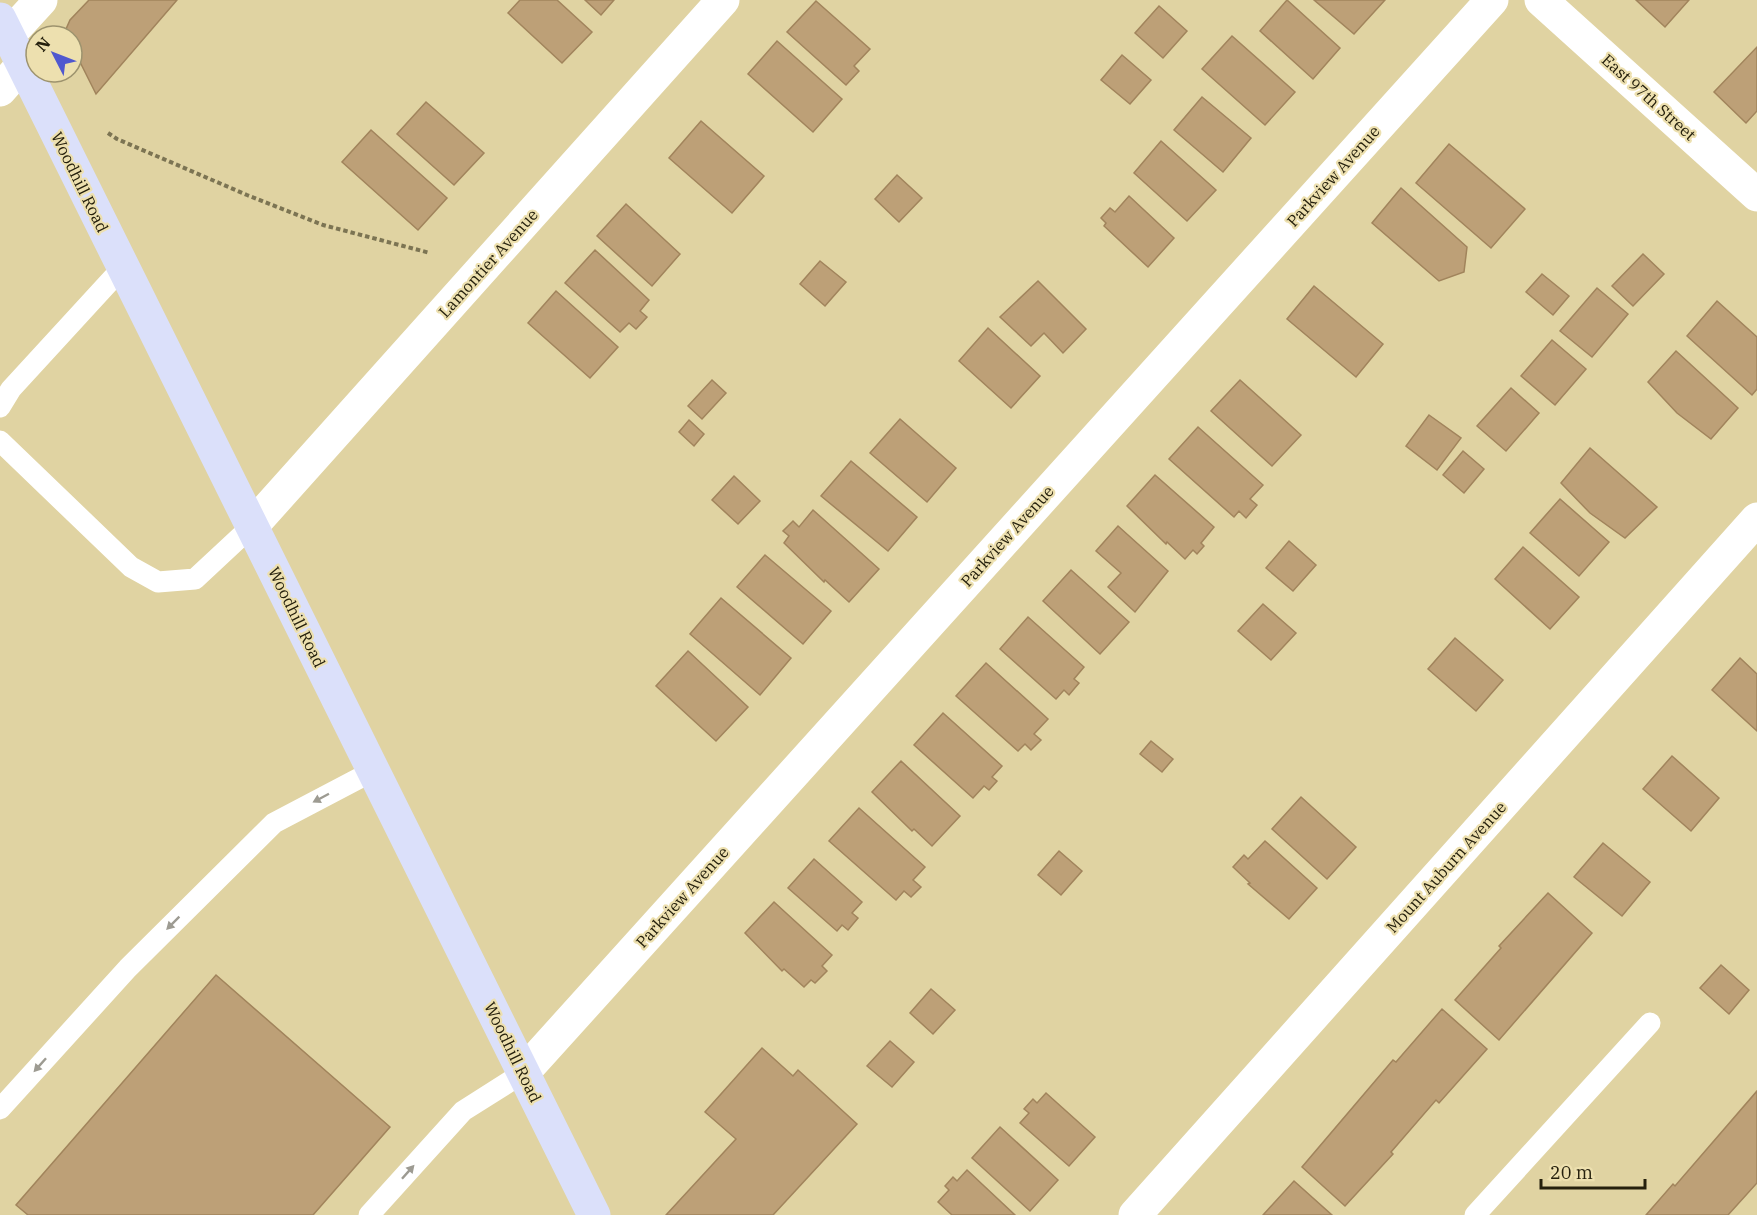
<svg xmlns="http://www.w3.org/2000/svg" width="1757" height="1215" font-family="'IBM Plex Serif',serif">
<rect width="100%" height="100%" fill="#e0d3a2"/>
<g fill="#bda077" stroke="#a1845c" stroke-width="1.5">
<polygon points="89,0 177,0 96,94 72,46 72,36 68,36 66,29 70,20"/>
<polygon points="520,0 557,0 592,32 562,63 508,13"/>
<polygon points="585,0 614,0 601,15"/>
<polygon points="1287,0 1340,48 1313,79 1260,31"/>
<polygon points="1314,0 1385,0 1354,34"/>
<polygon points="1636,0 1689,0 1665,27"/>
<polygon points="816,1 870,49 854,66 859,71 846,85 787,32"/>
<polygon points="1159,6 1187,31 1163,58 1135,33"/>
<polygon points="1232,36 1295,92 1265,125 1202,69"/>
<polygon points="777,41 842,99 813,132 748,74"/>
<polygon points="1757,47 1757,111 1746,123 1714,92"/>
<polygon points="1122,55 1151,80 1130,104 1101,80"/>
<polygon points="1202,97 1251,138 1223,172 1174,130"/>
<polygon points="426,102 484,153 454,185 397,134"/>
<polygon points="701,121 764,176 732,213 669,158"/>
<polygon points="371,130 447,198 418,230 342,162"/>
<polygon points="1161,141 1216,190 1187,221 1134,173"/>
<polygon points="1449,144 1525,209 1491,248 1416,183"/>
<polygon points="897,175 922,198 899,222 875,199"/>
<polygon points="1401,188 1467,247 1464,272 1439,281 1372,223"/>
<polygon points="1129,196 1174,238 1148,267 1104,226 1106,223 1101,218 1110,208 1115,212"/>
<polygon points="626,204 680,254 652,286 597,236"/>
<polygon points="595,250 649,300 640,311 647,317 636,329 629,323 620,332 565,283"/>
<polygon points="1643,254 1664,274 1633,306 1612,286"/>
<polygon points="820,261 846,282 825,306 800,284"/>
<polygon points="1542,274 1569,296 1553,315 1526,292"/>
<polygon points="1038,281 1086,329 1063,353 1044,333 1031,346 1000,317"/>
<polygon points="1314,286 1383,344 1356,377 1287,319"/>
<polygon points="1597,288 1628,314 1592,357 1560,331"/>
<polygon points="556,291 618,347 590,378 528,323"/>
<polygon points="1717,301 1757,337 1757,389 1752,395 1687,336"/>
<polygon points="988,328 1040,376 1011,408 959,361"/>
<polygon points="1552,340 1586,369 1555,405 1521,376"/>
<polygon points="1676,351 1738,408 1711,439 1677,413 1648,382"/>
<polygon points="712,380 726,393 702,419 688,406"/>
<polygon points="1240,380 1301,435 1272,466 1211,411"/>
<polygon points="1511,388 1539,413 1506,451 1477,426"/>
<polygon points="1429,415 1461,438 1437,470 1406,446"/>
<polygon points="900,419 956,468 927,502 870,453"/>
<polygon points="689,420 704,434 694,446 679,432"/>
<polygon points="1198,427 1263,485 1250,499 1257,505 1246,518 1239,511 1234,517 1169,459"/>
<polygon points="1590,448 1657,507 1625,538 1590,513 1561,483"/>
<polygon points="1463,451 1484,469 1464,493 1443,475"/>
<polygon points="851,461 917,517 888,551 821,496"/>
<polygon points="1155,475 1214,527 1201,543 1204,546 1197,554 1193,550 1185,559 1167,542 1166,544 1127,506"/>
<polygon points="734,476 760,501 738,524 712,500"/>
<polygon points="1560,499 1609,542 1579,576 1530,533"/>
<polygon points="813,510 879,569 849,602 825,580 824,582 784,543 789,536 783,531 793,521 799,527"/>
<polygon points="1118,526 1168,571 1135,612 1108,587 1121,573 1096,551"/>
<polygon points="1289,541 1316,565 1293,591 1266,568"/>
<polygon points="1523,547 1579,597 1550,629 1495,579"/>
<polygon points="765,555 831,611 803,644 737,587"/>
<polygon points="1071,570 1129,622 1100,654 1043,601"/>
<polygon points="721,598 791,658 760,695 690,634"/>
<polygon points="1263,604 1296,633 1271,660 1238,631"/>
<polygon points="1028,617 1084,667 1074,679 1079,683 1069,695 1064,690 1056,699 1000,649"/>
<polygon points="1455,638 1503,680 1476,711 1428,669"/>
<polygon points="688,651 748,707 716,741 656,686"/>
<polygon points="1740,658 1757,674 1757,731 1712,690"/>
<polygon points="986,663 1048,719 1034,734 1041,740 1031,750 1025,744 1018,751 956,696"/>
<polygon points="943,713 1002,766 992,777 997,781 989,790 984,786 973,798 914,745"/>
<polygon points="1151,741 1173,759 1162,772 1140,754"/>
<polygon points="1672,756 1719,798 1691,831 1643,789"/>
<polygon points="901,761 960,816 932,846 914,829 912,831 872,792"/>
<polygon points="1301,797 1356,847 1327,879 1272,829"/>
<polygon points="859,808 925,867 913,880 921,887 911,897 904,891 896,900 829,841"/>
<polygon points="1265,841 1317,888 1289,919 1248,884 1250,883 1233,867 1244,855 1248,859"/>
<polygon points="1603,843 1650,882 1622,916 1574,877"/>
<polygon points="1059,851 1082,871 1061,895 1038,875"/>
<polygon points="814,859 862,902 852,913 858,918 848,930 842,925 837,931 788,888"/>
<polygon points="1548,893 1592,933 1499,1040 1455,1000 1501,948 1499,946"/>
<polygon points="774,902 832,955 822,966 827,971 815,983 811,980 804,987 784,969 782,971 745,933"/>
<polygon points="1721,965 1749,990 1729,1014 1700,988"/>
<polygon points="216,975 390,1127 313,1215 28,1215 16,1205"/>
<polygon points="931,989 955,1010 933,1034 910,1013"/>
<polygon points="1442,1009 1487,1049 1439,1103 1436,1100 1391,1152 1393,1154 1345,1206 1302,1167 1393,1060 1396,1062"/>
<polygon points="890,1041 914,1062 892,1087 867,1066"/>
<polygon points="762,1048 793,1076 798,1070 857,1124 773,1215 666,1215 736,1139 705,1112"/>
<polygon points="1757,1091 1757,1183 1728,1215 1646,1215 1673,1184 1675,1186"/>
<polygon points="1046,1093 1095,1137 1069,1166 1020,1123 1029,1113 1024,1109 1033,1099 1037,1103"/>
<polygon points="1000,1127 1058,1180 1030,1211 972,1158"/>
<polygon points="967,1170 1015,1215 952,1215 938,1202 949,1190 945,1186 953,1177 957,1181"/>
<polygon points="1294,1181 1332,1215 1263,1215"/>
</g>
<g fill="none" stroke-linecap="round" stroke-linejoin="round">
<polyline stroke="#7c7453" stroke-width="4" stroke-dasharray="4.5 3" stroke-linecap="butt" points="108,133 117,139 247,195 323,225 430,253"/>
<g stroke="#fff" stroke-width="21">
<polyline points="0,407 11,389 123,267"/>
<polyline points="0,441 131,567 158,582 195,579 252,526"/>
<polyline points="0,1109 128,968 274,823 373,771"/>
<polyline points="369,1215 463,1111 523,1073"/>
<polyline points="1475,1215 1650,1023"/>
</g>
<g stroke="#fff" stroke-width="33">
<polyline points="1541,0 1757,195"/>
<polyline points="8,36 41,0"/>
<polyline points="0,90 22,65"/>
<polyline points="252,526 723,0"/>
<polyline points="523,1073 1492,0"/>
<polyline points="1135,1215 1757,519"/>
</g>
<polyline stroke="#dbe0fa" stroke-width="33" points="0,19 594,1215"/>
</g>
<defs><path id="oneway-solid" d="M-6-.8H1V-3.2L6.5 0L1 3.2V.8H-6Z" transform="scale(1.5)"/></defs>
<g fill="#9d9b92">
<use href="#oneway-solid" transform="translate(321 798) rotate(152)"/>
<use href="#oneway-solid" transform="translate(173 923) rotate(135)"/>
<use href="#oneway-solid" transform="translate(40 1065) rotate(132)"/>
<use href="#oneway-solid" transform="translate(408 1172) rotate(-48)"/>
</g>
<g text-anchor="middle" stroke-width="4.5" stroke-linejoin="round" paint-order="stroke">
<g font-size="16" fill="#25200d" stroke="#ede0af">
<text transform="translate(1649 97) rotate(42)" y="6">East 97th Street</text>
<text transform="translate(1333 176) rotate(-48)" y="6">Parkview Avenue</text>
<text transform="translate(80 182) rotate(64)" y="6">Woodhill Road</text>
<text transform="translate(488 263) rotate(-48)" y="6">Lamontier Avenue</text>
<text transform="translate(1007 536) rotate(-48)" y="6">Parkview Avenue</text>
<text transform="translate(297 617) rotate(64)" y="6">Woodhill Road</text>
<text transform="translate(1446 867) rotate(-48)" y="6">Mount Auburn Avenue</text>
<text transform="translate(682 897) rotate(-48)" y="6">Parkview Avenue</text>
<text transform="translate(513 1052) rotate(64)" y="6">Woodhill Road</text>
</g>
</g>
<g transform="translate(54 54) rotate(312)"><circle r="28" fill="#ede0af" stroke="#9d936e" stroke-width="1.5"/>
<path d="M0-4.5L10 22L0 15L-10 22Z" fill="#5058cf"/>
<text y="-9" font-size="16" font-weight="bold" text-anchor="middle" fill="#25200d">N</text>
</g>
<path d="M1541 1179v9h104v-9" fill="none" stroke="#25200d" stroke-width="3"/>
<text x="1550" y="1179" font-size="18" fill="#25200d" stroke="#ede0af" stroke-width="4.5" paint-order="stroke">20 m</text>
</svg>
